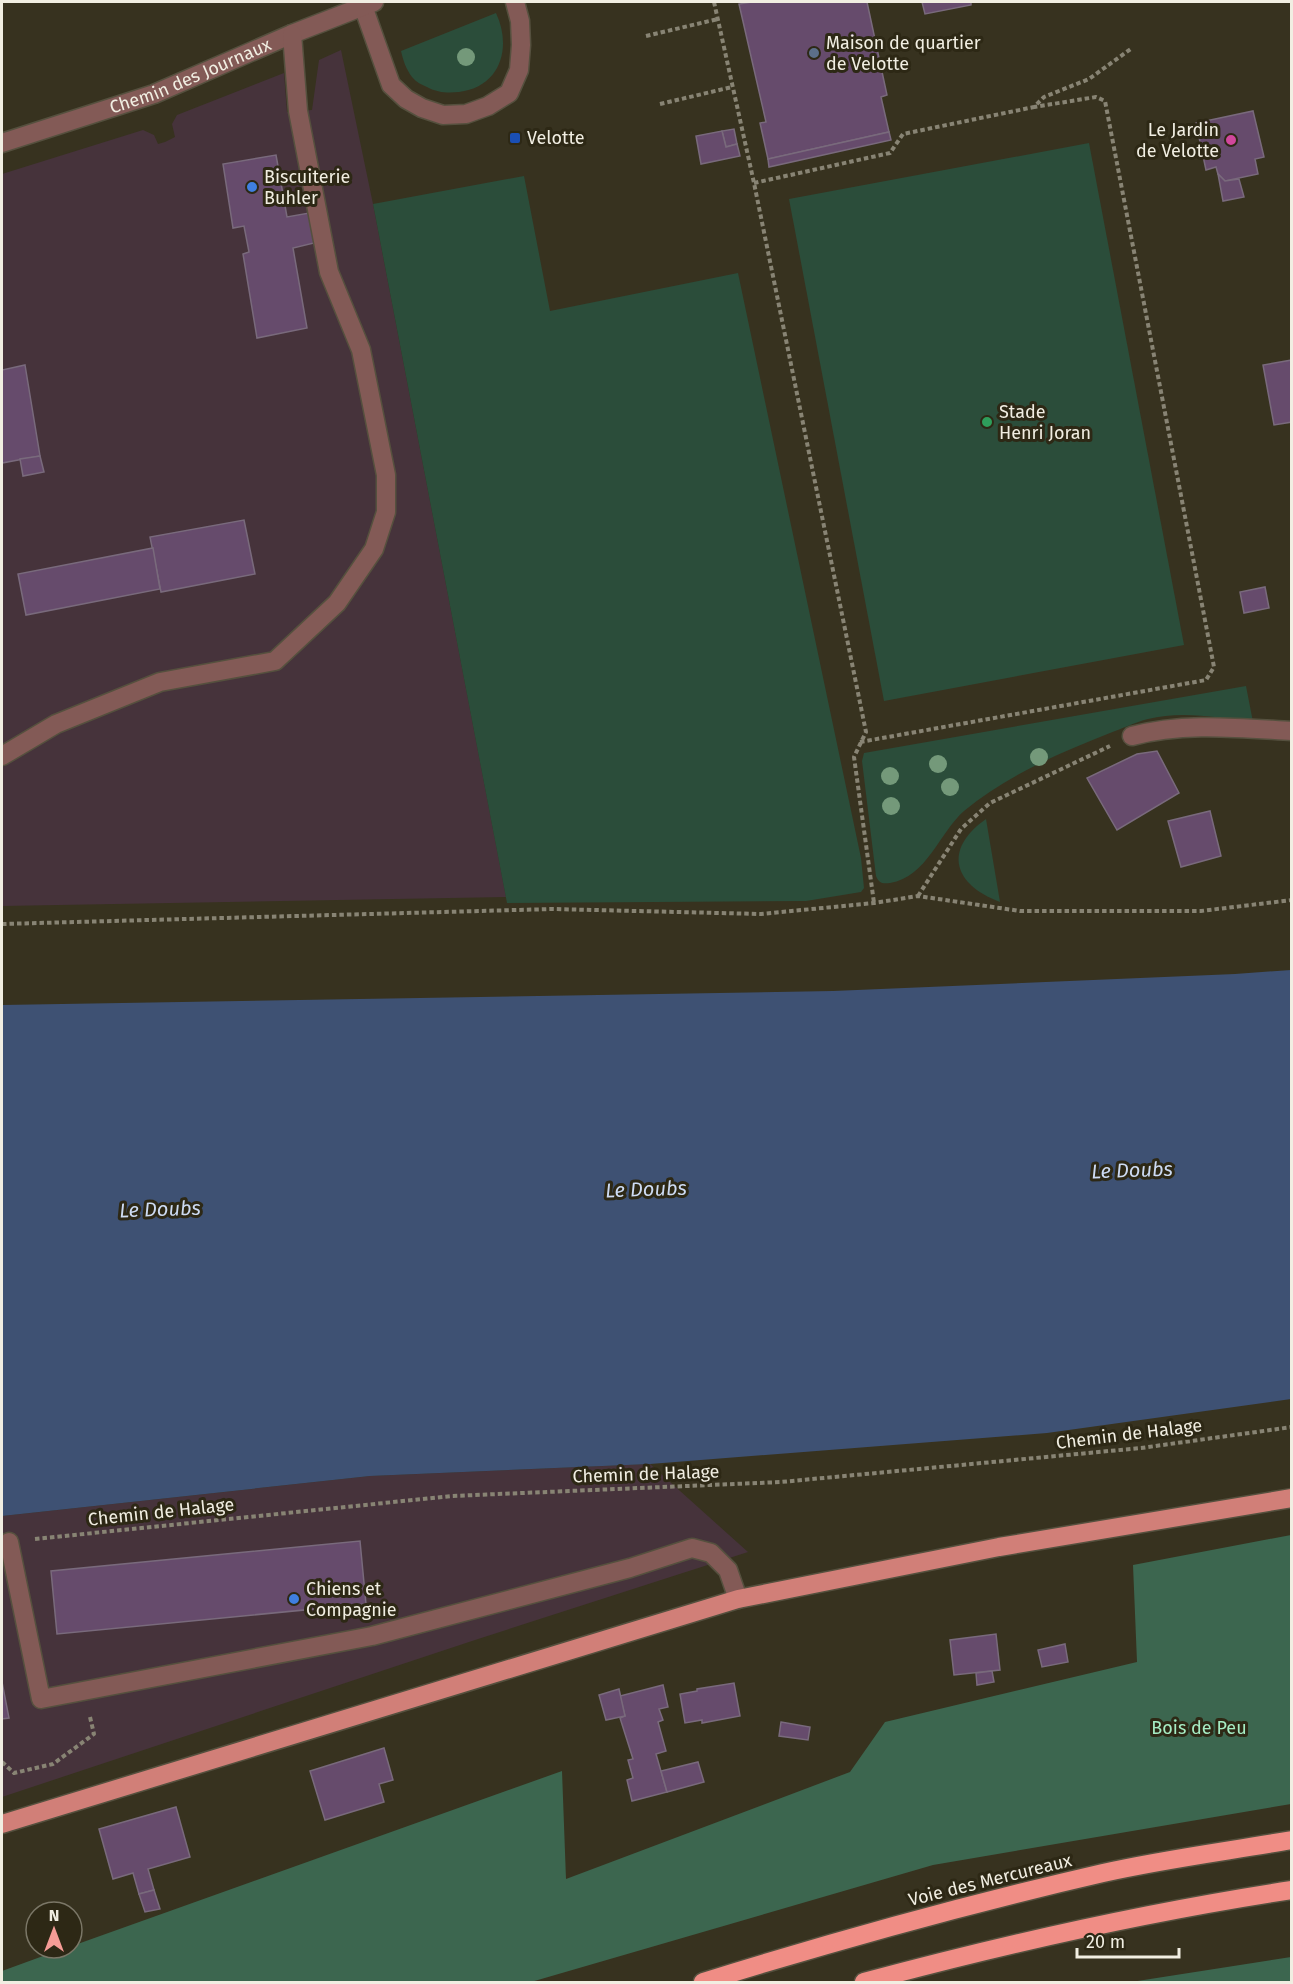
<svg xmlns="http://www.w3.org/2000/svg" width="1293" height="1984" font-family="'Fira Sans',sans-serif">
<rect width="100%" height="100%" fill="#37321f"/>
<g fill="#46333b">
<polygon points="341,50 373,204 506,897 2,906 2,174 143,130 154,135 158,144 165,142 175,137 172,124 177,115 284,73 287,112 312,110 319,60"/>
<polygon points="650,1464 748,1552 475,1640 2,1797 2,1516 370,1476"/>
</g>
<g fill="#2b4d3a">
<path d="M496,13C512,47 501,87 459,92C448,93 438,93 427,87C422,85 416,82 412,77C406,69 403,60 401,51Z"/>
<polygon points="1089,143 1184,645 884,701 789,199"/>
<polygon points="524,176 550,311 738,273 861,858 864,888 861,892 806,901 507,903 373,204"/>
<path d="M1246,686L1253,722C1220,718 1182,710 1148,719C1135,722 1122,729 1110,733C1059,753 1006,776 964,811C939,833 927,877 890,883C882,884 879,883 876,876L862,761L864,753Z"/>
<path d="M986,819L1000,902C954,885 942,850 986,819Z"/>
</g>
<g fill="#3c664f">
<polygon points="1291,1535 1291,1804 933,1865 531,1982 2,1982 2,1971 65,1948 72,1948 72,1946 562,1771 566,1879 850,1772 885,1722 1137,1662 1133,1565"/>
<polygon points="1291,1957 1291,1982 1131,1982"/>
</g>
<polygon fill="#3e5173" points="1291,970 1291,1399 1047,1433 650,1464 370,1476 2,1516 2,1005 833,991 1235,974"/>
<g fill="#664b6c" stroke="#796a7c" stroke-width="1.5">
<polygon points="752,2 867,2 887,95 881,97 889,132 768,159 760,123 766,122 739,4"/>
<polygon points="922,2 971,2 971,5 925,14"/>
<polygon points="1253,111 1264,157 1255,159 1258,174 1225,181 1218,174 1216,167 1206,170 1196,123"/>
<polygon points="734,129 737,144 726,147 722,131"/>
<polygon points="722,131 726,147 737,144 740,156 701,164 696,136"/>
<polygon points="889,132 891,140 769,167 768,159"/>
<polygon points="276,155 287,217 309,213 314,243 293,248 307,328 257,338 243,254 249,252 244,226 233,228 223,164"/>
<polygon points="1218,174 1225,181 1239,179 1244,197 1223,201"/>
<polygon points="1292,360 1292,422 1274,425 1263,365"/>
<polygon points="25,365 40,456 2,463 2,370"/>
<polygon points="40,456 44,472 23,476 20,459"/>
<polygon points="244,520 255,574 161,592 150,537"/>
<polygon points="153,548 160,589 26,615 18,574"/>
<polygon points="1265,587 1269,608 1244,613 1240,592"/>
<polygon points="1157,751 1179,793 1117,830 1087,778 1137,754"/>
<polygon points="1210,811 1221,856 1181,867 1168,821"/>
<polygon points="360,1541 366,1604 57,1634 51,1571"/>
<polygon points="996,1634 1000,1670 954,1675 950,1640"/>
<polygon points="1065,1644 1068,1662 1042,1667 1038,1650"/>
<polygon points="992,1671 994,1682 977,1685 976,1673"/>
<polygon points="2,1682 9,1718 2,1719"/>
<polygon points="734,1683 740,1716 702,1723 702,1720 685,1723 680,1694 697,1691 697,1689"/>
<polygon points="663,1685 668,1707 659,1709 663,1720 658,1722 666,1751 656,1754 667,1792 632,1801 627,1780 633,1778 628,1760 633,1759 620,1718 625,1716 620,1696"/>
<polygon points="619,1689 625,1716 606,1720 599,1695"/>
<polygon points="781,1722 810,1727 808,1740 779,1736"/>
<polygon points="384,1748 393,1780 379,1784 384,1802 325,1820 310,1771"/>
<polygon points="698,1762 704,1782 667,1792 661,1771"/>
<polygon points="176,1807 190,1857 148,1869 154,1890 139,1894 133,1873 113,1879 99,1829"/>
<polygon points="154,1890 160,1909 145,1912 139,1894"/>
</g>
<g fill="none" stroke-linecap="round" stroke-linejoin="round">
<g stroke="#55503e" stroke-width="21">
<g id="minor">
<polyline points="363,6 391,85 406,99 422,108 443,115 466,114 488,106 509,93 519,70 521,45 520,21 515,2"/>
<path id="s1" d="M2,143L154,94L292,34L374,2"/>
<path d="M1132,736C1183,722 1239,728 1292,731"/>
<polyline points="2,756 56,724 160,682 275,661 337,603 374,549 386,512 386,475 361,350 329,272 298,111 292,34"/>
<polyline points="9,1542 41,1699 372,1636 630,1568 692,1548 711,1553 728,1570 738,1599"/>
</g>
</g>
<g stroke="#55503e" stroke-width="21">
<polyline id="major" points="2,1824 738,1599 999,1547 1292,1498"/>
</g>
<g stroke="#55503e" stroke-width="21">
<g id="highway">
<path d="M703,1982C835,1941 968,1904 1103,1873C1165,1859 1229,1851 1292,1840"/>
<path d="M864,1982C1005,1944 1147,1912 1292,1890"/>
</g>
</g>
<g stroke="#888474" stroke-width="4" stroke-dasharray="4.5 3" stroke-linecap="butt">
<polyline points="714,2 754,183 866,732 854,757 874,903"/>
<polyline points="646,36 718,19"/>
<polyline points="660,104 732,87"/>
<polyline points="754,183 890,153 903,134 1034,107 1044,97 1089,79 1132,48"/>
<polyline points="860,742 1206,680 1214,667 1105,101 1096,97 1034,107"/>
<polyline points="918,896 961,829 990,803 1110,746"/>
<polyline points="2,924 553,909 761,914 874,903 918,896 1020,911 1201,911 1292,900"/>
<polyline points="35,1539 452,1496 781,1482 1141,1448 1292,1427"/>
<polyline points="2,1762 14,1773 53,1764 94,1734 90,1717"/>
</g>
<use href="#minor" stroke="#835a56" stroke-width="18"/>
<use href="#major" stroke="#d17f78" stroke-width="18"/>
<use href="#highway" stroke="#f08d85" stroke-width="18"/>
</g>
<g fill="#74997a">
<circle cx="466" cy="57" r="9"/>
<circle cx="1039" cy="757" r="9"/>
<circle cx="938" cy="764" r="9"/>
<circle cx="890" cy="776" r="9"/>
<circle cx="950" cy="787" r="9"/>
<circle cx="891" cy="806" r="9"/>
</g>
<circle fill="#5c6f8a" stroke="#2d2815" stroke-width="2" cx="814" cy="53" r="6"/>
<rect fill="#1a4fb4" stroke="#2d2815" stroke-width="2" x="509" y="132" width="12" height="12" rx="3"/>
<circle fill="#d1479c" stroke="#2d2815" stroke-width="2" cx="1231" cy="140" r="6"/>
<g fill="#3f7fe0" stroke="#2d2815" stroke-width="2">
<circle cx="252" cy="187" r="6"/>
<circle cx="294" cy="1599" r="6"/>
</g>
<circle fill="#2e9e5b" stroke="#2d2815" stroke-width="2" cx="987" cy="422" r="6"/>
<g text-anchor="middle" stroke-width="6" stroke-linejoin="round" paint-order="stroke">
<g font-size="18" fill="#f1eee2" stroke="#2d2815" text-anchor="start">
<text x="826" y="49">Maison de quartier<tspan x="826" dy="21">de Velotte</tspan></text>
<text x="1219" y="136" text-anchor="end">Le Jardin<tspan x="1219" dy="21">de Velotte</tspan></text>
<text x="527" y="144">Velotte</text>
<text x="264" y="183">Biscuiterie<tspan x="264" dy="21">Buhler</tspan></text>
<text x="999" y="418">Stade<tspan x="999" dy="21">Henri Joran</tspan></text>
<text x="306" y="1595">Chiens et<tspan x="306" dy="21">Compagnie</tspan></text>
</g>
<g font-size="18" fill="#f1eee2" stroke="#2d2815">
<text dy="6" stroke="none"><textPath href="#s1" startOffset="200">Chemin des Journaux</textPath></text>
<text transform="translate(1129 1434) rotate(-7)" y="6">Chemin de Halage</text>
<text transform="translate(646 1474) rotate(-2)" y="6">Chemin de Halage</text>
<text transform="translate(161 1512) rotate(-6)" y="6">Chemin de Halage</text>
<text transform="translate(990 1880) rotate(-14)" y="6">Voie des Mercureaux</text>
</g>
<g font-size="18" fill="#a6edc4" stroke="#2d2815">
<text x="1199" y="1734">Bois de Peu</text>
</g>
<g font-size="20" font-style="italic" fill="#cddbf3" stroke="#2d2815">
<text transform="translate(1132 1170) rotate(-2)" y="7">Le Doubs</text>
<text transform="translate(646 1189) rotate(-2)" y="7">Le Doubs</text>
<text transform="translate(160 1209) rotate(-2)" y="7">Le Doubs</text>
</g>
</g>
<rect width="1293" height="1984" fill="none" stroke="#f1eee2" stroke-width="6"/>
<g transform="translate(54 1930)"><circle r="28" fill="#2d2815" stroke="#7b7767" stroke-width="1.5"/>
<path d="M0-4.5L10 22L0 15L-10 22Z" fill="#f59c96"/>
<text y="-9" font-size="16" font-weight="bold" text-anchor="middle" fill="#f1eee2">N</text>
</g>
<path d="M1077 1948v9h102v-9" fill="none" stroke="#f1eee2" stroke-width="3"/>
<text x="1086" y="1948" font-size="18" fill="#f1eee2" stroke="#2d2815" stroke-width="4.5" paint-order="stroke">20 m</text>
</svg>
